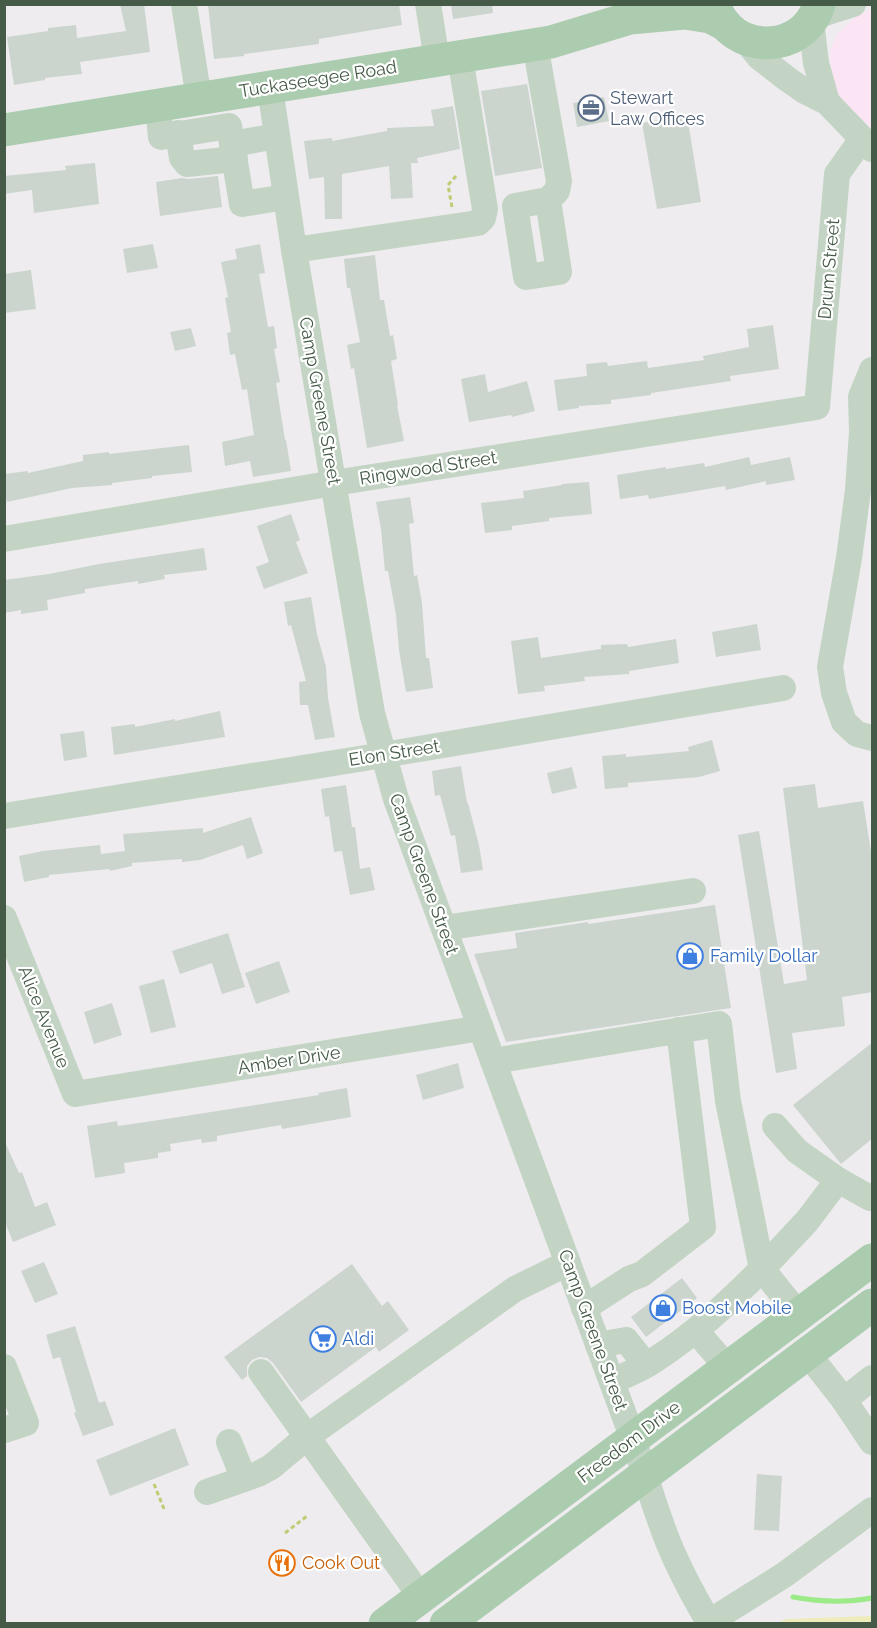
<svg xmlns="http://www.w3.org/2000/svg" width="877" height="1628" font-family="Raleway,sans-serif">
<rect width="100%" height="100%" fill="#eeecef"/>
<polygon fill="#fbe5f4" points="872,9 872,128 845,106 833,83 830,58 831,48 838,33 854,18"/>
<polygon fill="#edecba" points="872,1616 872,1623 777,1623 787,1619"/>
<g fill="none" stroke-linecap="round" stroke-linejoin="round">
<path stroke="#9cea88" stroke-width="5" d="M793,1597C820,1602 845,1603 872,1598"/>
</g>
<g fill="#cbd5ce">
<polygon points="120,4 144,4 150,52 80,62 82,74 45,78 45,80 14,85 7,37 48,31 48,28 76,25 77,38 126,31"/>
<polygon points="216,4 279,4 279,6 294,4 399,4 402,25 319,39 319,44 244,54 244,56 214,59 208,5"/>
<polygon points="451,4 492,4 493,13 453,19"/>
<polygon points="527,84 542,168 495,176 481,91"/>
<polygon points="604,97 609,121 577,127 573,103"/>
<polygon points="453,106 460,149 417,158 418,163 411,163 413,198 391,199 389,166 342,174 342,219 325,219 324,177 309,179 304,141 332,138 332,141 387,131 387,128 434,126 431,110"/>
<polygon points="687,115 701,202 657,209 642,123"/>
<polygon points="95,163 99,204 34,213 32,190 4,194 4,176 66,170 65,166"/>
<polygon points="218,176 222,207 160,216 156,182 182,178 189,179"/>
<polygon points="153,244 158,268 127,273 123,249"/>
<polygon points="260,244 265,273 259,274 268,327 274,326 277,348 274,349 280,382 276,383 285,440 286,440 291,471 253,477 250,461 225,466 222,442 254,435 247,389 242,390 235,354 230,355 227,333 231,332 225,298 228,297 221,262 237,259 235,249"/>
<polygon points="375,255 380,300 384,300 390,336 393,335 397,359 391,361 398,405 397,405 404,441 367,448 354,368 351,369 347,345 360,342 350,288 347,288 344,259"/>
<polygon points="31,270 36,309 4,313 4,274"/>
<polygon points="773,325 779,369 730,376 731,381 651,393 651,395 611,400 611,404 579,406 579,408 558,411 554,380 587,376 586,364 607,362 608,366 647,361 648,368 704,360 703,356 749,347 747,329"/>
<polygon points="191,328 196,346 175,351 170,332"/>
<polygon points="485,374 488,392 527,381 535,411 512,417 511,415 469,422 461,379"/>
<polygon points="189,445 192,472 152,476 152,478 112,483 112,485 72,488 7,502 4,490 4,474 28,471 28,473 83,461 83,455 109,452 109,454"/>
<polygon points="749,457 751,465 790,457 795,480 766,485 766,481 726,490 725,486 649,499 648,495 620,499 617,475 666,467 666,469 704,463 705,467"/>
<polygon points="589,482 592,514 549,518 549,521 512,526 512,530 485,533 481,503 524,498 523,491 562,485 562,484"/>
<polygon points="410,497 414,523 409,524 414,576 417,575 422,603 426,658 429,658 433,688 406,692 399,650 396,615 388,571 385,571 381,529 376,502"/>
<polygon points="291,514 300,540 296,542 308,573 264,589 256,567 269,562 257,526"/>
<polygon points="204,548 207,570 164,575 165,579 138,584 138,581 85,589 85,593 47,600 48,610 21,614 21,610 4,613 4,580 49,574 99,564"/>
<polygon points="311,597 317,634 326,667 328,698 335,737 315,740 308,705 300,705 299,682 306,681 291,625 288,626 284,602"/>
<polygon points="757,624 761,650 716,657 712,632"/>
<polygon points="538,637 541,658 601,649 601,645 627,644 628,647 676,639 679,663 629,671 629,674 584,677 585,681 544,686 545,691 518,694 511,641"/>
<polygon points="220,711 225,737 114,755 111,727 135,724 135,727 175,719 175,721"/>
<polygon points="84,731 87,757 64,761 60,734"/>
<polygon points="712,740 720,771 699,777 628,783 628,787 605,789 602,756 626,754 626,757 689,751 688,747"/>
<polygon points="461,766 467,803 468,803 479,845 483,870 461,873 455,835 451,836 440,795 435,796 432,771"/>
<polygon points="572,767 577,788 552,794 547,773"/>
<polygon points="815,784 818,808 863,801 873,865 873,992 842,997 845,1026 792,1033 797,1069 776,1073 738,835 759,831 784,984 807,980 783,788"/>
<polygon points="346,785 352,827 355,827 360,869 370,867 375,890 350,895 342,851 334,852 329,816 325,817 321,789"/>
<polygon points="251,817 263,853 247,859 243,845 200,860 182,862 182,859 132,863 132,866 110,871 109,869 49,875 49,877 24,882 19,856 43,851 100,845 101,854 125,851 123,834 203,828 203,833"/>
<polygon points="715,905 731,1008 506,1042 474,954 517,948 515,933 588,922 588,924"/>
<polygon points="228,933 245,987 222,994 212,963 180,974 172,951"/>
<polygon points="279,961 290,992 256,1004 245,973"/>
<polygon points="164,979 176,1027 151,1033 139,986"/>
<polygon points="112,1003 122,1035 94,1044 84,1012"/>
<polygon points="873,1042 873,1138 841,1164 793,1105"/>
<polygon points="458,1063 464,1088 423,1100 416,1075"/>
<polygon points="347,1088 351,1117 282,1129 281,1125 217,1136 217,1141 202,1143 201,1139 170,1144 171,1151 158,1153 158,1158 124,1163 125,1173 95,1178 87,1126 117,1121 118,1126 166,1119 319,1095 318,1093"/>
<polygon points="4,1140 19,1173 22,1172 35,1207 47,1202 56,1225 13,1242 4,1220"/>
<polygon points="44,1262 58,1294 35,1303 21,1271"/>
<polygon points="352,1264 382,1306 388,1301 409,1330 379,1352 376,1347 301,1402 273,1363 267,1358 259,1357 252,1360 247,1366 247,1376 242,1380 224,1357"/>
<polygon points="682,1278 697,1298 646,1337 631,1317"/>
<polygon points="75,1326 99,1403 105,1401 114,1425 83,1436 74,1413 76,1412 60,1357 53,1359 46,1335"/>
<polygon points="175,1428 189,1465 110,1496 96,1460"/>
<polygon points="757,1474 782,1476 779,1531 754,1530"/>
</g>
<g fill="none" stroke-linecap="round" stroke-linejoin="round">
<g stroke="#c2cb73" stroke-width="3" stroke-dasharray="4.5 3" stroke-linecap="butt">
<polyline points="452,207 448,185 457,175"/>
<polyline points="154,1484 164,1509"/>
<polyline points="285,1533 307,1516"/>
</g>
<g stroke="#c3d4c4" stroke-width="26">
<polyline points="184,4 199,99"/>
<polyline points="428,4 437,60"/>
<polyline points="815,16 853,4"/>
<polyline points="811,21 816,63 827,102"/>
<polyline points="744,38 759,57 786,78 803,90 827,102 872,149"/>
<polyline points="535,44 559,181 557,191 548,200 515,206 526,277 559,272 548,200"/>
<path d="M270,88L294,250L372,713L396,799L633,1439C643,1467 651,1496 661,1523C673,1559 691,1592 710,1624"/>
<polyline points="158,106 161,137 229,126 242,204 286,197"/>
<polyline points="178,133 182,158 187,164 235,159"/>
<polyline points="232,144 277,136"/>
<polyline points="294,250 478,223 483,218 485,209 460,57"/>
<polyline points="872,370 861,397 862,432 858,490 849,558 830,667 834,693 844,722 857,734 872,738"/>
<polyline points="4,539 334,483 817,407 837,174 862,139"/>
<polyline points="4,816 365,758 783,688"/>
<polyline points="4,918 75,1094 481,1028"/>
<polyline points="444,928 693,891"/>
<path d="M493,1061L719,1024L728,1101L762,1269C728,1303 694,1335 653,1361C640,1370 625,1375 612,1382"/>
<polyline points="775,1126 797,1151 838,1180 870,1198 872,1196"/>
<polyline points="584,1308 629,1279 642,1274 703,1227 679,1030"/>
<polyline points="799,1315 762,1269 807,1221 838,1180"/>
<polyline points="696,1331 728,1368"/>
<polyline points="598,1345 626,1340 646,1365"/>
<polyline points="808,1354 844,1400"/>
<polyline points="4,1367 26,1423 4,1430"/>
<polyline points="261,1372 421,1597"/>
<polyline points="872,1378 844,1400 872,1442"/>
<polyline points="229,1442 244,1479"/>
<polyline points="207,1492 258,1474 271,1467 308,1436 515,1289 568,1263"/>
<polyline points="709,1622 784,1575 872,1510"/>
</g>
<g stroke="#acccaf" stroke-width="33">
<path d="M715,6C731,56 805,55 819,4"/>
<polyline points="4,130 551,42 630,18 685,13 710,17 726,25"/>
<polyline points="385,1624 872,1260"/>
<polyline points="446,1624 872,1305"/>
</g>
</g>
<defs>
<g id="office-ring" transform="scale(1.35)"><circle r="9.5" fill="#fff" stroke="#5c6f8a" stroke-width="1.5"/><path d="M-6-3h4V-5.5h4V-3h4V5H-6ZM-1-4.5V-3h2v-1.5ZM-6 0V1H6V0Z" fill="#5c6f8a"/></g>
<g id="shop-ring" transform="scale(1.35)"><circle r="9.5" fill="#fff" stroke="#3f7fe0" stroke-width="1.5"/><path d="M-5-2.5h2.3a2.7 3.5 0 0 1 5.4 0H5L5.5 6h-11ZM-1.5-2.5h3a1.5 2.3 0 0 0-3 0Z" fill="#3f7fe0"/></g>
<g id="supermarket-ring" transform="scale(1.35)"><circle r="9.5" fill="#fff" stroke="#3f7fe0" stroke-width="1.5"/><path d="M-6-5.5h2.5l.6 2H6L4.5 2H-2.5L-4.4-4H-6ZM-1.5 3.2a1.3 1.3 0 1 0 .1 0ZM3 3.2a1.3 1.3 0 1 0 .1 0Z" fill="#3f7fe0"/></g>
<g id="restaurant-ring" transform="scale(1.35)"><circle r="9.5" fill="#fff" stroke="#e8710a" stroke-width="1.5"/><path d="M-5-6h1v4h1v-4h1v4h1v-4h1v5L-1.5 .5V6h-2V.5L-5-1ZM5-6V6H3V1.5H1.5Q1.5-4 5-6Z" fill="#e8710a"/></g>
</defs>
<g fill-rule="evenodd">
<use href="#office-ring" x="591" y="108"/>
<use href="#shop-ring" x="690" y="956"/>
<use href="#shop-ring" x="663" y="1308"/>
<use href="#supermarket-ring" x="323" y="1339"/>
<use href="#restaurant-ring" x="282" y="1563"/>
</g>
<g text-anchor="middle" stroke-width="4.5" stroke-linejoin="round" paint-order="stroke">
<g font-size="18" fill="#455a47" stroke="#fff">
<text transform="translate(318 79) rotate(-9)" y="6">Tuckaseegee Road</text>
<text transform="translate(829 269) rotate(-85)" y="6">Drum Street</text>
<text transform="translate(320 401) rotate(80)" y="6">Camp Greene Street</text>
<text transform="translate(428 468) rotate(-9)" y="6">Ringwood Street</text>
<text transform="translate(394 753) rotate(-9)" y="6">Elon Street</text>
<text transform="translate(424 874) rotate(70)" y="6">Camp Greene Street</text>
<text transform="translate(44 1017) rotate(68)" y="6">Alice Avenue</text>
<text transform="translate(289 1060) rotate(-9)" y="6">Amber Drive</text>
<text transform="translate(593 1330) rotate(70)" y="6">Camp Greene Street</text>
<text transform="translate(629 1442) rotate(-37)" y="6">Freedom Drive</text>
</g>
<g font-size="18" fill="#4e5e75" stroke="#fff" text-anchor="start">
<text x="610" y="104">Stewart<tspan x="610" dy="21">Law Offices</tspan></text>
</g>
<g font-size="18" fill="#366cbe" stroke="#fff" text-anchor="start">
<text x="710" y="962">Family Dollar</text>
<text x="682" y="1314">Boost Mobile</text>
<text x="342" y="1345">Aldi</text>
</g>
<g font-size="18" fill="#c56008" stroke="#fff" text-anchor="start">
<text x="302" y="1569">Cook Out</text>
</g>
</g>
<rect width="877" height="1628" fill="none" stroke="#455a47" stroke-width="12"/>
</svg>
